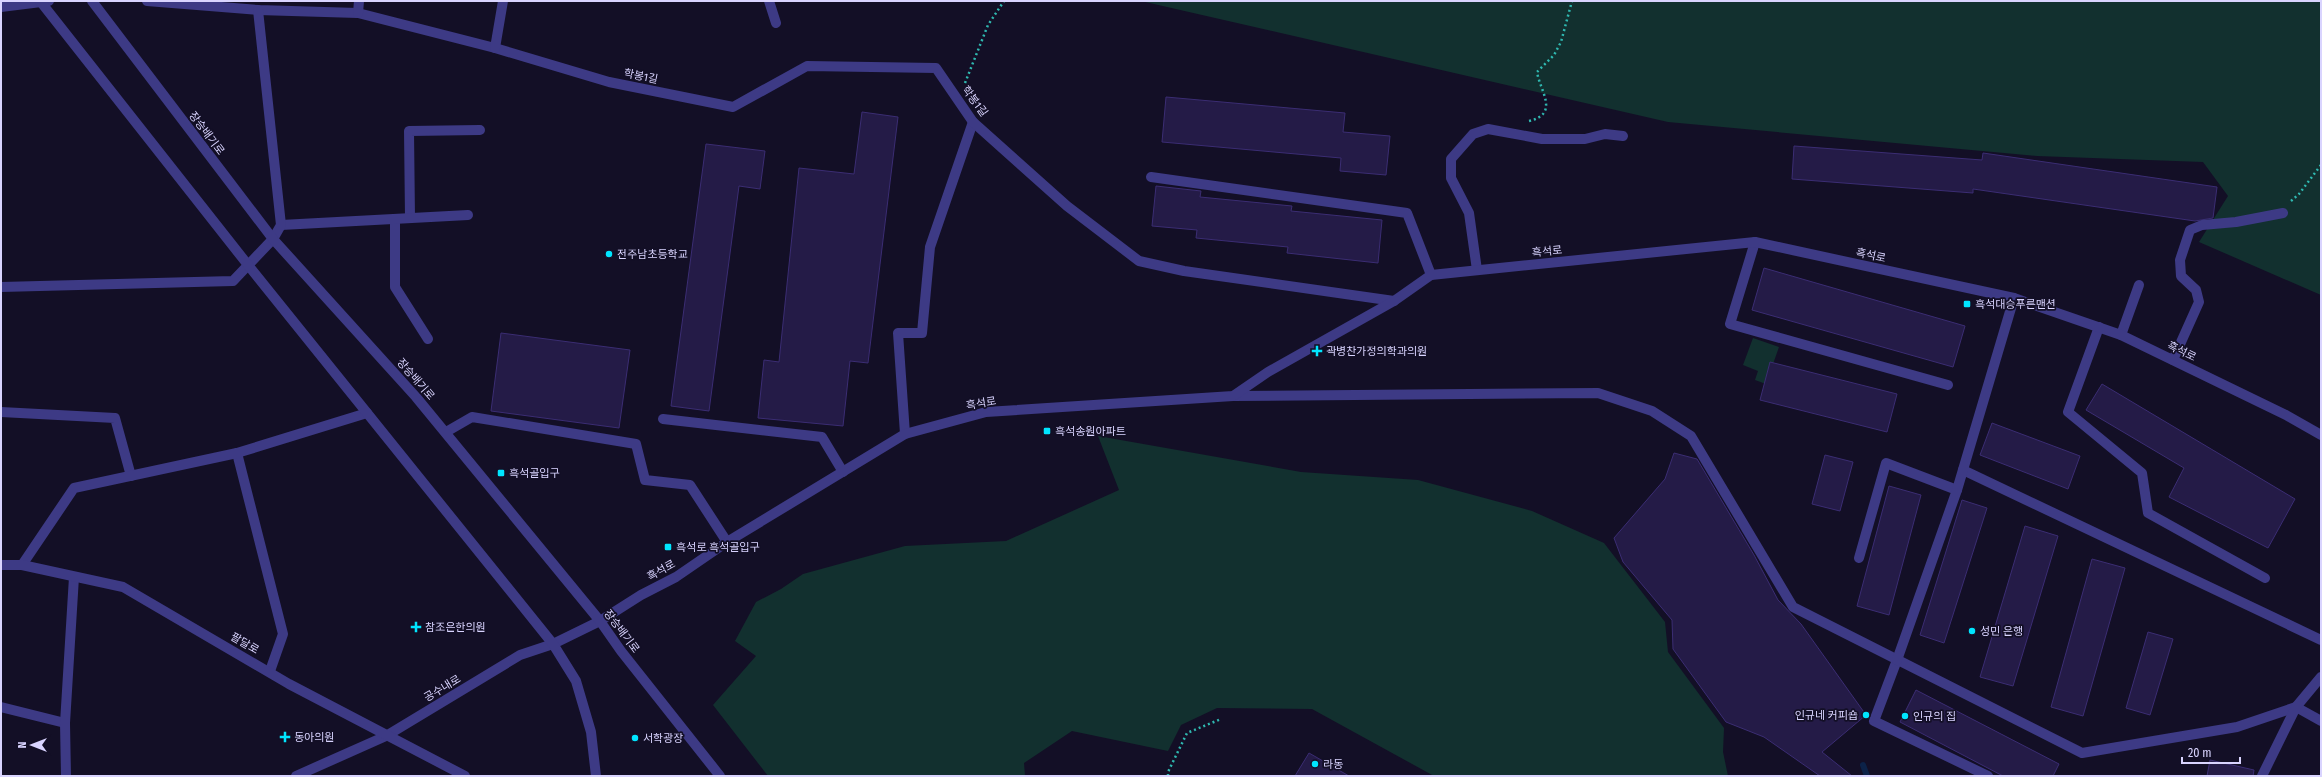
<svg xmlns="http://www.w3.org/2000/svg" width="2322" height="777" font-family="'Fira Sans Condensed','Noto Sans KR',sans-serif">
<rect width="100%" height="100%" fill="#130f26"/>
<g fill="#12302f">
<polygon points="1141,1 2321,1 2321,295 2199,242 2228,196 2203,162 2037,156 1668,122"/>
<polygon points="1753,338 1779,347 1766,384 1755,380 1758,371 1743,365"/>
<polygon points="1098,436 1301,472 1418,480 1532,511 1604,543 1665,622 1668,652 1724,728 1723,752 1728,776 1434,776 1312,709 1217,708 1181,725 1168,751 1072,731 1024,763 1025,776 768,776 713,705 756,656 735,641 756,602 781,589 803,574 905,546 1006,541 1119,490"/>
</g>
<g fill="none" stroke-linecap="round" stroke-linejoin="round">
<polyline stroke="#0c2248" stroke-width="6" points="1863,765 1867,776"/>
</g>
<g fill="#241b47" stroke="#3b2d73">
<polygon points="1166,97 1345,113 1343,132 1390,136 1386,175 1340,171 1341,158 1162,142"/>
<polygon points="862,112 898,117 868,363 850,361 843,426 758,418 764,360 779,362 799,168 854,174"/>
<polygon points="706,144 765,151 760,189 739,186 709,411 671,406"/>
<polygon points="1794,146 1982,160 1983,153 2217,187 2213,218 2195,221 1973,189 1973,193 1792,179"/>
<polygon points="1156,186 1201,191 1200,197 1292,206 1291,211 1382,220 1378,263 1287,253 1288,247 1196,238 1197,230 1152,226"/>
<polygon points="1764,268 1965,326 1953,367 1752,310"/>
<polygon points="501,333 630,350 619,428 491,411"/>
<polygon points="1770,362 1897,394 1887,432 1760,400"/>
<polygon points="2102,384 2295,499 2268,548 2169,497 2184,468 2086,410"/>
<polygon points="1992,423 2080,456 2068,489 1980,455"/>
<polygon points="1674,453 1697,459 1754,555 1778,600 1801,624 1866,715 1822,752 1852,776 1820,776 1764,737 1726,722 1673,649 1672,620 1623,562 1614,538 1665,479"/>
<polygon points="1825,455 1853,462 1840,511 1812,504"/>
<polygon points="1889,486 1921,495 1889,615 1857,606"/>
<polygon points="1962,500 1987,508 1944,643 1920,635"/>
<polygon points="2025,526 2058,536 2013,686 1980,677"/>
<polygon points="2092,559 2125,568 2083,716 2051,707"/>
<polygon points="2148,632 2173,639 2150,715 2126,708"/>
<polygon points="1916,690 2059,764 2053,776 2003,776 1900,722"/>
<polygon points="1309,753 1349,776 1295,776"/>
<polygon points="2210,760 2254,770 2253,776 2207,776"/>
</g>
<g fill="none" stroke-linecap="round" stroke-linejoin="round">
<g stroke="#2fb8b0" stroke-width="2.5" stroke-dasharray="2 3" stroke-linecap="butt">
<polyline points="965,83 988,25 1004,1"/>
<path d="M1529,121C1560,114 1540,91 1537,72L1554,55L1561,42L1572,1"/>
<polyline points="2291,201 2299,194 2321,165"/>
<polyline points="1168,776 1168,772 1187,733 1221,719"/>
</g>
<g stroke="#3d3a85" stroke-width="10">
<polyline points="1151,177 1407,213 1431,275"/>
<polyline points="410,218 409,131 480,130"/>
<polyline points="395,219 395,287 428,339"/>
<polyline points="281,225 468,215"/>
<polyline points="1755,242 1730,324 1948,385"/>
<polyline points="1477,270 1469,213 1451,178 1451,159 1473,134 1488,129 1542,139 1585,139 1605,134 1623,136"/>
<polyline points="2099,327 2068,412 2142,473 2148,513 2265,578"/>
<polyline points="2121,335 2139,285"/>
<polyline points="2173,360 2199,302 2196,290 2181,276 2180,260 2190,230 2202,225 2236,222 2283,213"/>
<polyline points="1,412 115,418 131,476"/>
<polyline points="663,419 822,437 843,472"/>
<polyline points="446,432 472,417 636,444 645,480 690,485 727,542"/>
<polyline points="237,453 283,634 270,671"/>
<polyline points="1859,558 1886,463 1957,490"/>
<polyline points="1897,660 1874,721 1988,776"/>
</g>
<polyline stroke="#3d3a85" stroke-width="10" points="905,434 898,333 922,333 930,247 973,122"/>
<g stroke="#3d3a85" stroke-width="10">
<polyline points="147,1 258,10 358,13 495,48 609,82 733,107 807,66 936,68 973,122 1067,206 1139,261 1184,271 1394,301"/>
<polyline points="769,1 776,23"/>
<polyline points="1,7 49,1"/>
<polyline points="358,13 359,1"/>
<polyline points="495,48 503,1"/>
<polyline points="1,287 233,281 273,239 281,225 258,10"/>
<polyline points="1233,396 1598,393 1652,411 1691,436 1793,607 2082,753 2237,727 2296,707 2321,721"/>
<polyline points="1963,470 2321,640"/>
<polyline points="22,565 74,488 237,453 367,413"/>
<polyline points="1897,660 1957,490 2014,298"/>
<polyline points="1,707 65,723"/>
<polyline points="66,776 65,723 74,577"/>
<polyline points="296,776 386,736 520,655 553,644 600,621 641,595 676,577 727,542 905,434 986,412 1233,396 1268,372 1394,301 1431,275 1755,242 2014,298 2121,335 2286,415 2321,435"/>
<polyline points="2262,776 2296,707 2321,677"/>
</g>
<g stroke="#3d3a85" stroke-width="10">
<polyline points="40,1 248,265 553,644 576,681 591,732 596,776"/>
<polyline points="92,1 273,239 416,397 600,621 621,651 720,776"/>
<polyline points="1,565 22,565 123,587 289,684 465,776"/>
</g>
</g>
<g fill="#00e5ff" stroke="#130f26" stroke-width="1.5">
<circle cx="609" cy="254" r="4"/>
<rect x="1963" y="300" width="8" height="8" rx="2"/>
<path d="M1315 345h4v4h4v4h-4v4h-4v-4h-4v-4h4z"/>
<rect x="1043" y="427" width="8" height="8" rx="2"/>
<rect x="497" y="469" width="8" height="8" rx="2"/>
<rect x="664" y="543" width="8" height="8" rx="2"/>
<path d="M414 621h4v4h4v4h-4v4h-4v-4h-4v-4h4z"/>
<circle cx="1972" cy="631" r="4"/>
<circle cx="1866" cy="715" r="4"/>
<circle cx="1905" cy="716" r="4"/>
<path d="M283 731h4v4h4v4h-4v4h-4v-4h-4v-4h4z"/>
<circle cx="635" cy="738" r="4"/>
<circle cx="1315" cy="764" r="4"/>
</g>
<g text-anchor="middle" stroke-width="3.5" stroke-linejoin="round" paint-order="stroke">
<g font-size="11" fill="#d9d4ff" stroke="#130f26">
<text transform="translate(641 76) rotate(11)" y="4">학봉1길</text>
<text transform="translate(975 101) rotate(53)" y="4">학봉1길</text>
<text transform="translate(207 133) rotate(53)" y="4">장승배기로</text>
<text transform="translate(1547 251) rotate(-6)" y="4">흑석로</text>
<text transform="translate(1871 255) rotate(12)" y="4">흑석로</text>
<text transform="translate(2182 351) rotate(26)" y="4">흑석로</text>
<text transform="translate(416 379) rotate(49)" y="4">장승배기로</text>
<text transform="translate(981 403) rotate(-10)" y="4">흑석로</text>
<text transform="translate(661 570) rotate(-29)" y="4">흑석로</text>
<text transform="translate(622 631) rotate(53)" y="4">장승배기로</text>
<text transform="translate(245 643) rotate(30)" y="4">팔달로</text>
<text transform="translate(442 688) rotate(-31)" y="4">공수내로</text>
</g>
<g font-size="11" fill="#d9d4ff" stroke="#130f26" text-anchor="start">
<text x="617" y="258">전주남초등학교</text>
<text x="1975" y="308">흑석대승푸른맨션</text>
<text x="1326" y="355">곽병찬가정의학과의원</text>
<text x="1055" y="435">흑석송원아파트</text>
<text x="509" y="477">흑석골입구</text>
<text x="676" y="551">흑석로 흑석골입구</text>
<text x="425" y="631">참조은한의원</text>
<text x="1980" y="635">성민 은행</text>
<text x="1858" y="719" text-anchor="end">인규네 커피숍</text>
<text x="1913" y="720">인규의 집</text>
<text x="294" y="741">동아의원</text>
<text x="643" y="742">서학광장</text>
<text x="1323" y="768">라동</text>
</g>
</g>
<rect width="2322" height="777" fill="none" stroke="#d9d4ff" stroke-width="4"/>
<g transform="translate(32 745) rotate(270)" stroke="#130f26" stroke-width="3" paint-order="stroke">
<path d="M0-3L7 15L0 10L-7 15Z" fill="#d9d4ff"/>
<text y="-6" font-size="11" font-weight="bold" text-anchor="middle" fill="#d9d4ff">N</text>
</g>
<path d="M2182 757v6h58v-6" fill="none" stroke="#d9d4ff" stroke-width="2"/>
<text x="2188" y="757" font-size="12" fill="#d9d4ff" stroke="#130f26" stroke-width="3" paint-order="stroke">20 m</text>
</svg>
